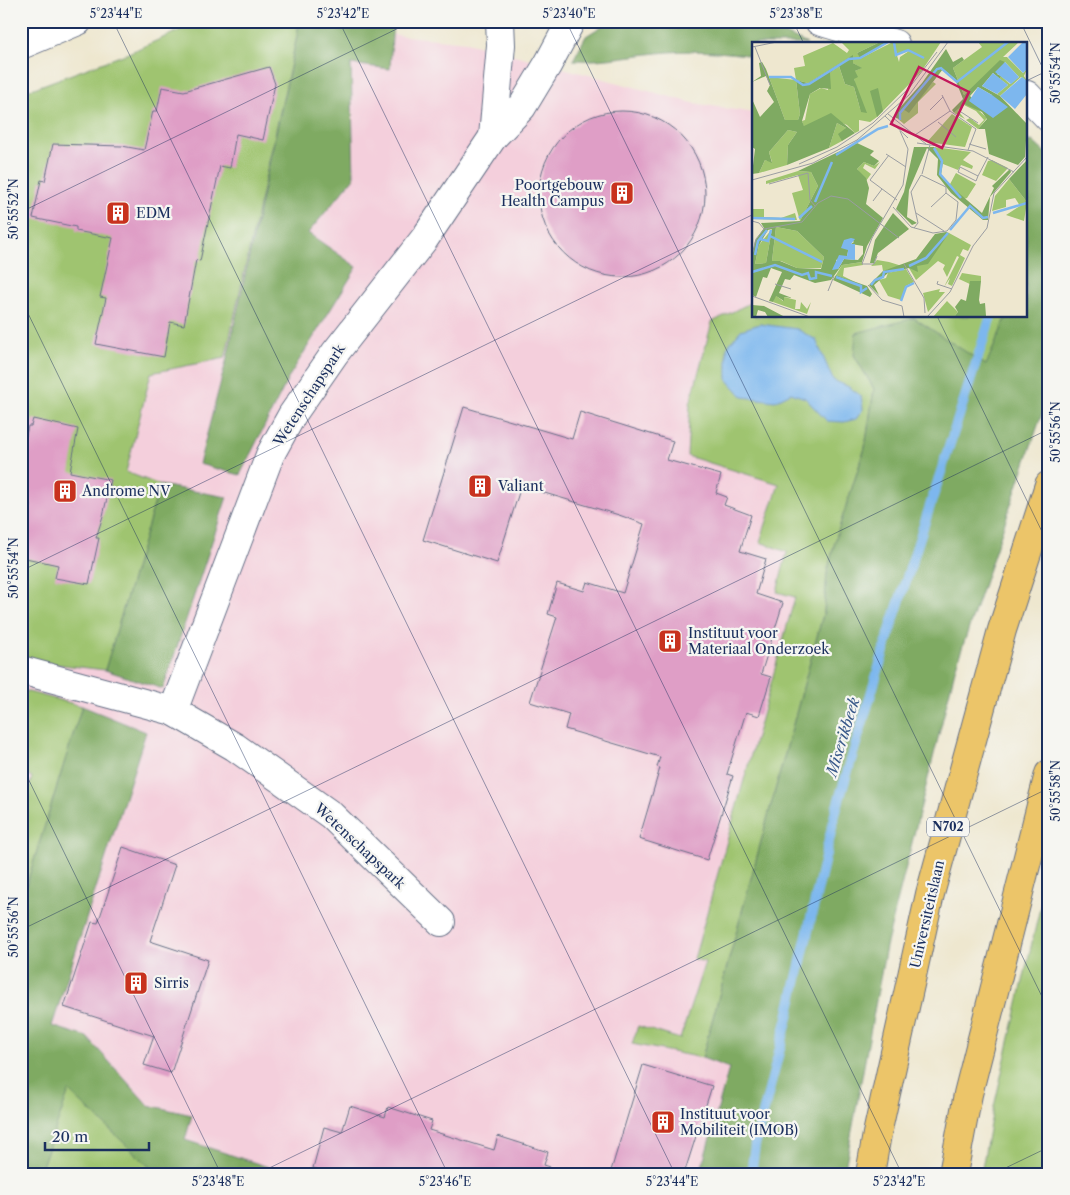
<svg xmlns="http://www.w3.org/2000/svg" width="1070" height="1195" font-family="'Libre Caslon Text',serif">
<rect width="100%" height="100%" fill="#f6f6f2"/>
<filter id="ink" filterUnits="userSpaceOnUse"><feTurbulence type="fractalNoise" baseFrequency=".02" numOctaves="2"/><feDisplacementMap in="SourceGraphic" scale="10" xChannelSelector="R" yChannelSelector="G"/><feConvolveMatrix kernelMatrix="1 2 1 2 8 2 1 2 1" color-interpolation-filters="sRGB"/></filter>
<filter id="wash" filterUnits="userSpaceOnUse"><feTurbulence type="fractalNoise" baseFrequency=".0096" numOctaves="4" result="noise"/><feDisplacementMap in="SourceGraphic" scale="20" xChannelSelector="R" yChannelSelector="G"/><feGaussianBlur stdDeviation="1.12" result="paint"/><feColorMatrix in="noise" values="0 0 0 0 0 0 0 0 0 0 0 0 0 0 0 0 0 1.4 0 .05"/><feComposite in="paint" operator="in"/></filter>
<g filter="url(#wash)">
<rect width="100%" height="100%" fill="#eee7cf"/>
<polygon fill="#f4cfdc" points="255,21 466,42 693,103 754,113 754,316 975,316 724,1174 221,1174 21,1060 21,109"/>
<g fill="#9fc46f" stroke="#5d7a66">
<polygon points="201,21 299,21 297,36 225,358 151,373 126,472 160,485 105,670 21,660 21,93 131,52"/>
<polygon points="754,301 754,316 1007,316 986,366 914,318 854,355 874,389 865,448 837,534 827,573 824,611 702,1058 632,1044 638,1026 680,1039 705,962 694,959 795,597 777,592 787,552 760,542 779,484 687,456 690,404 712,322"/>
<polygon points="21,690 82,706 21,902 21,814 32,777 21,773"/>
<polygon points="1049,869 1049,1174 981,1174 990,1124"/>
<polygon points="69,1090 157,1174 39,1174"/>
</g>
<g fill="#7faa62" stroke="#4d6c60">
<polygon points="299,21 393,21 390,69 351,64 354,178 308,233 357,267 290,375 240,475 199,464 227,358 297,36"/>
<path d="M610,21H748L790,36L807,44H754V56C725,52 698,50 669,52C637,54 605,62 573,60L586,36Z"/>
<polygon points="1032,141 1049,156 1049,393 956,666 886,947 844,1174 700,1174 729,1068 702,1058 824,611 827,573 837,534 865,448 874,389 854,355 856,333 914,318 986,365 1007,316 1026,316 1026,142"/>
<polygon points="160,485 227,497 163,689 105,670"/>
<polygon points="82,706 146,732 52,1026 87,1037 148,1105 192,1115 185,1140 290,1174 157,1174 69,1091 39,1174 21,1174 21,902"/>
</g>
<polygon fill="#7db7ee" stroke="#4c73a6" points="760,324 797,329 816,340 833,380 849,387 861,396 863,409 856,419 844,422 827,421 805,398 791,393 775,401 743,397 727,379 727,347 741,330"/>
<g fill="none" stroke-linecap="round" stroke-linejoin="round">
<polyline stroke="#7db7ee" stroke-width="10" points="751,1174 755,1145 788,1017 836,810 893,621 991,316"/>
</g>
<g id="blocks">
<g fill="#df9ec6">
<polygon points="269,67 275,84 263,140 236,134 230,168 220,166 200,261 196,260 184,325 170,322 164,357 96,344 106,298 100,297 113,238 76,231 76,227 33,218 41,180 45,181 53,144 122,146 144,150 153,111 157,111 162,87 184,91"/>
<circle cx="622" cy="194" r="83"/>
<polygon points="464,407 572,439 580,412 673,441 667,460 721,475 716,493 727,497 724,505 751,515 740,551 766,559 756,594 783,603 761,674 771,677 759,716 746,712 727,774 733,776 707,860 639,839 660,768 657,767 660,757 565,729 569,714 530,702 557,617 548,614 557,583 584,591 587,582 623,593 644,524 619,515 521,486 497,563 423,540"/>
<polygon points="33,419 78,429 70,472 111,480 103,516 96,538 99,538 89,584 55,578 58,565 21,557 31,505 21,502 21,458 28,426 31,426"/>
<polygon points="123,847 175,865 150,941 208,960 171,1073 144,1065 154,1036 64,1007 92,922 98,923"/>
<polygon points="643,1065 712,1086 684,1174 610,1174"/>
<polygon points="350,1106 385,1117 388,1107 432,1121 429,1130 494,1150 498,1136 548,1152 544,1165 550,1167 549,1174 333,1174 313,1168 324,1127 342,1132"/>
</g>
</g>
</g>
<g filter="url(#ink)">
<use href="#blocks" fill-opacity="0" stroke="#656f86" stroke-width="1"/>
<g fill="none" stroke-linecap="round" stroke-linejoin="round">
<g stroke="#656f86" stroke-width="30">
<g id="minor">
<polyline points="819,21 895,44"/>
<polyline points="21,45 78,21"/>
<polyline points="1027,95 1049,118"/>
<polyline points="493,137 501,45 500,21"/>
<polyline points="21,670 173,711 270,455 292,415 335,353 425,238 493,137 522,107 548,64 571,21"/>
<polyline points="173,711 235,747 331,815 441,922"/>
</g>
</g>
<g stroke="#656f86" stroke-width="30">
<g id="trunk">
<polyline points="870,1174 877,1134 930,894 1002,630 1049,485"/>
<polyline points="953,1174 968,1094 1049,774"/>
</g>
</g>
<use href="#minor" stroke="#fff" stroke-width="28"/>
<use href="#trunk" stroke="#ecc569" stroke-width="28"/>
</g>
</g>
<path fill="none" stroke="#1b2f5e" stroke-width="1" stroke-opacity="0.45" d="M113,21L675,1174M339,21L902,1174M566,21L1049,1011M793,21L804,44M1020,21L1049,81M1026,81L1049,70M21,212L413,21M21,299L448,1174M937,316L1049,546M21,571L754,214M21,764L221,1174M21,930L1049,429M257,1174L1049,788M993,1174L1049,1147"/>
<defs>
<g id="building-square" transform="scale(1.25)"><rect x="-9" y="-9" width="18" height="18" rx="4" fill="#c8321e" stroke="#f6f6f2"/><path d="M-4-6H4V6H1V3H-1V6H-4ZM-2.5-4.3h1.7v1.8h-1.7ZM.8-4.3h1.7v1.8H.8ZM-2.5-1h1.7V.8h-1.7ZM.8-1h1.7V.8H.8Z" fill="#fff"/></g>
</defs>
<g fill-rule="evenodd">
<use href="#building-square" x="622" y="193"/>
<use href="#building-square" x="118" y="213"/>
<use href="#building-square" x="480" y="486"/>
<use href="#building-square" x="65" y="491"/>
<use href="#building-square" x="670" y="641"/>
<use href="#building-square" x="136" y="983"/>
<use href="#building-square" x="663" y="1122"/>
</g>
<g text-anchor="middle" stroke-width="4.5" stroke-linejoin="round" paint-order="stroke">
<rect fill="#f6f6f2" stroke="#5d6b8a" stroke-width="1" x="927" y="817.5" width="42" height="19" rx="4"/>
<g font-size="12" font-weight="bold" fill="#1b2f5e">
<text x="948" y="831">N702</text>
</g>
<g font-size="14" fill="#1b2f5e" stroke="#f6f6f2" text-anchor="start">
<text x="604" y="190" text-anchor="end">Poortgebouw<tspan x="604" dy="16">Health Campus</tspan></text>
<text x="136" y="218">EDM</text>
<text x="498" y="491">Valiant</text>
<text x="82" y="496">Androme NV</text>
<text x="688" y="638">Instituut voor<tspan x="688" dy="16">Materiaal Onderzoek</tspan></text>
<text x="154" y="988">Sirris</text>
<text x="680" y="1119">Instituut voor<tspan x="680" dy="16">Mobiliteit (IMOB)</tspan></text>
</g>
<g font-size="14" fill="#1b2f5e" stroke="#f6f6f2">
<text transform="translate(309 395) rotate(-57)" y="5">Wetenschapspark</text>
<text transform="translate(360 846) rotate(43)" y="5">Wetenschapspark</text>
<text transform="translate(927 914) rotate(-77)" y="5">Universiteitslaan</text>
</g>
<g font-size="15" font-style="italic" fill="#385889" stroke="#f6f6f2">
<text transform="translate(843 737) rotate(-73)" y="5">Miserikbeek</text>
</g>
</g>
<g transform="translate(752 42)">
<rect width="275" height="275" fill="#eee7cf"/>
<path d="M89,0H128L105,11L109,16L141,0L147,20L148,15L157,9L145,13L142,0H189L169,30L125,75L118,80L107,78V89L103,91L95,83L85,79L52,85L50,79L53,78L58,52L69,46L76,48L78,31L87,24L93,42L102,45L109,70L102,37L103,29L109,26L101,21L98,15L56,41L44,38L48,72L46,78H33L17,35L44,38L42,26L53,24L51,14L81,1L95,11L97,8ZM226,0H267L251,15H255L271,31L275,27L272,34L275,39L269,35L248,54L245,52L256,43L248,37L249,34L258,42L267,35L253,20L212,53L201,26L230,5ZM181,40L184,42L166,60V71L152,82L146,77L147,70L152,66L157,68ZM212,62L223,65L235,76L226,87L214,78L218,76L227,83L232,78L224,69L212,63L206,69L213,77L202,71ZM200,72L220,85L213,105L175,100ZM85,81L94,86L90,99L77,106ZM36,88L45,90L36,103L35,123L7,131L13,118L20,120L17,110ZM182,105L219,110L211,118L221,124L220,127L209,123L206,128L191,122ZM240,118L256,126L244,139L230,133L236,119ZM112,120L122,124L128,120L123,127L113,122L111,126L119,132L114,139L105,127ZM46,129L59,130L66,144L48,179L40,151L51,148L46,133L14,142V139ZM204,131L224,142L215,156L212,157L197,144ZM257,137L275,160L272,179L254,173L268,164L263,156L254,158V165L240,169L243,154ZM0,167H12V175L29,176L43,171L45,178L0,177ZM24,185L45,189L72,215L69,226H45L29,219H20ZM20,187L14,221L3,222L7,203ZM197,191L219,203L216,209L211,207L208,213L213,216L200,244L196,242L198,236L192,245L207,215L205,214L195,235L191,227L193,223L186,219L164,238L157,226L175,220ZM125,218L137,220L150,224L131,229L130,223L119,224ZM110,220L111,223L92,226L91,234L105,241L84,233L90,223ZM154,227L162,240L154,244L149,258L136,254L127,238L134,236L136,231ZM210,231L229,234V239H219L220,243L207,237ZM188,247L187,250H193L176,270L171,251ZM23,253L31,259L32,255L44,258L43,267H48L49,260L55,267L59,260L55,272L21,260ZM195,259L206,270L202,275H181Z" fill="#9fc46f"/>
<path d="M128,0H136L108,16L105,11ZM194,7L201,20L210,15L212,18L201,26L212,53L248,18L253,20L245,32L249,34L248,37L241,31L230,44L248,54L275,82L273,115L266,123L237,112L233,87H226L235,77L230,70L212,62L202,71L200,68L211,57L203,37L191,27L157,71L151,67L147,77L144,76V70L170,41ZM226,45L240,53L238,73L218,54ZM101,13V21L110,26L103,29L106,35L102,37L115,71L109,70L102,45L93,42L87,24L78,31L79,47L68,46L58,52L50,79L52,84L79,71L103,91L90,99L86,92L94,86L85,81L77,106L35,123L36,103L45,90L36,88L17,110L20,121L13,118L7,131L0,132L3,107L0,105V57L8,75L22,60L15,49L18,43L14,34L0,40L9,34L7,21L10,20L14,27L33,78H46L48,72L44,38L56,41ZM126,46L131,69L125,75L118,49ZM105,101L122,109L118,113L127,119L122,124L112,120L105,127L114,136L117,146L114,162L131,176L115,204L110,220L90,223L79,238L63,241L42,233L38,238L33,237L27,251L40,256L32,255V259L24,254L21,260L17,259L30,230L19,226L15,236L11,235L4,255L0,253V216L3,199L12,186L9,181L48,179L66,144L59,130L46,129ZM24,185L45,189L72,215L69,227L45,226L28,219H20ZM20,187L14,221L3,222L7,203L16,188ZM99,197L102,200L99,202L111,204V212L106,218L92,217L86,227L84,218L95,214ZM162,105H182L191,120L189,133L194,140L230,171L242,146L240,144L258,127L259,130L238,155L236,178H231L199,151L185,133L186,117L175,106L157,148L155,175L165,181L160,183L144,167L152,150ZM275,118V160L257,137ZM141,171L157,187L126,211L122,221H118L123,198ZM194,190L197,191L176,222L165,224L166,230L157,226L136,231L122,243L127,253L117,243L131,229L164,217L183,192ZM84,233L115,244L120,252L118,255L81,238ZM218,239H229L227,258L228,262L233,261L234,274L266,275H202L206,270L203,265L209,257L214,259ZM0,263L12,264L33,275H16L13,270L6,268L4,275H0Z" fill="#7faa62" fill-rule="evenodd"/>
<path d="M271,0H275V27L271,31L256,15ZM253,20L267,35L259,42L243,30ZM241,31L256,43L245,52L230,44ZM270,35L275,39V52L263,67L248,54ZM226,45L240,53L256,65L241,76L217,59ZM99,196L103,197L99,202H103V218L92,217L86,227L80,228L87,213L95,214L96,208L89,206L92,198Z" fill="#7db7ee"/>
<path fill="none" stroke="#7db7ee" stroke-width="2.5" d="M142,0L144,13L156,8L172,16M17,35H39L51,43L57,42L97,17L108,16L136,0M148,78V71L185,27L189,26L205,40L256,0M182,106L190,119L188,132L209,156M84,113L126,87L136,84M63,160L80,120M241,171L275,161M0,176L43,177M47,176L60,164M198,188L218,164L231,176L236,175M18,194L70,220M8,197L16,199L19,188M3,213L6,199L15,188M157,224L174,216L196,191M0,230L23,223L50,233L56,231L58,237L64,236V230L80,234M84,235L109,244V250L115,246M119,243L123,238L131,235L132,230L152,227M149,259L154,245L162,241"/>
<path fill="none" stroke="#9a9da2" stroke-width="1" d="M0,5L25,0M3,5L18,43M190,53L198,69M178,68L191,55M209,70L226,81M136,72L174,102M133,74L156,96M186,80L204,95M163,93L198,69L224,87L216,108M165,101L221,109L262,130M217,102L234,107M134,112L154,125M137,113L118,138L145,158M47,122L85,105L121,81L157,46L185,10M170,132L178,103M226,134L224,139L206,130L208,125L226,134L236,115M0,138L61,121L105,98L157,53L196,0M17,142L56,131L58,158L63,164M121,159L130,147M141,165L159,185L181,191L195,189L204,178L206,160L194,151M179,165L194,151M164,171L192,189M0,179L7,181L12,187M162,186L166,181L159,150L169,133L194,145V151M0,213L4,197L12,187L50,180L66,161L79,154L96,157L147,196M125,214L122,222H110L120,196L151,143L156,107L148,89M152,222L172,256L173,271M186,239L185,242L200,247M23,242L39,247M116,243L130,258L150,264L152,275M76,249L82,234M0,254L58,275M175,275L198,250L221,204L235,186L242,151L275,115"/>
<path fill="#c2185b" fill-opacity="0.15" stroke="#c2185b" stroke-width="2.5" d="M167,25L217,50L190,106L139,82Z"/>
<rect width="275" height="275" fill="none" stroke="#1b2f5e" stroke-width="2.5"/>
</g>
<rect width="1070" height="1195" fill="none" stroke="#f6f6f2" stroke-width="55"/>
<path d="M45 1142v8h104v-8" fill="none" stroke="#1b2f5e" stroke-width="2.5"/>
<text x="52" y="1142" font-size="15" fill="#1b2f5e" stroke="#f6f6f2" stroke-width="4" paint-order="stroke">20 m</text>
<rect x="28" y="28" width="1014" height="1140" fill="none" stroke="#1b2f5e" stroke-width="2"/>
<g font-size="12" text-anchor="middle" fill="#1b2f5e">
<text x="116" y="18">5°23'44"E</text>
<text x="343" y="18">5°23'42"E</text>
<text x="569" y="18">5°23'40"E</text>
<text x="796" y="18">5°23'38"E</text>
<text transform="translate(1056 73) rotate(-90)" y="4">50°55'54"N</text>
<text transform="translate(14 209) rotate(-90)" y="4">50°55'52"N</text>
<text transform="translate(1056 432) rotate(-90)" y="4">50°55'56"N</text>
<text transform="translate(14 568) rotate(-90)" y="4">50°55'54"N</text>
<text transform="translate(1056 791) rotate(-90)" y="4">50°55'58"N</text>
<text transform="translate(14 927) rotate(-90)" y="4">50°55'56"N</text>
<text x="218" y="1186">5°23'48"E</text>
<text x="445" y="1186">5°23'46"E</text>
<text x="672" y="1186">5°23'44"E</text>
<text x="899" y="1186">5°23'42"E</text>
</g>
</svg>
